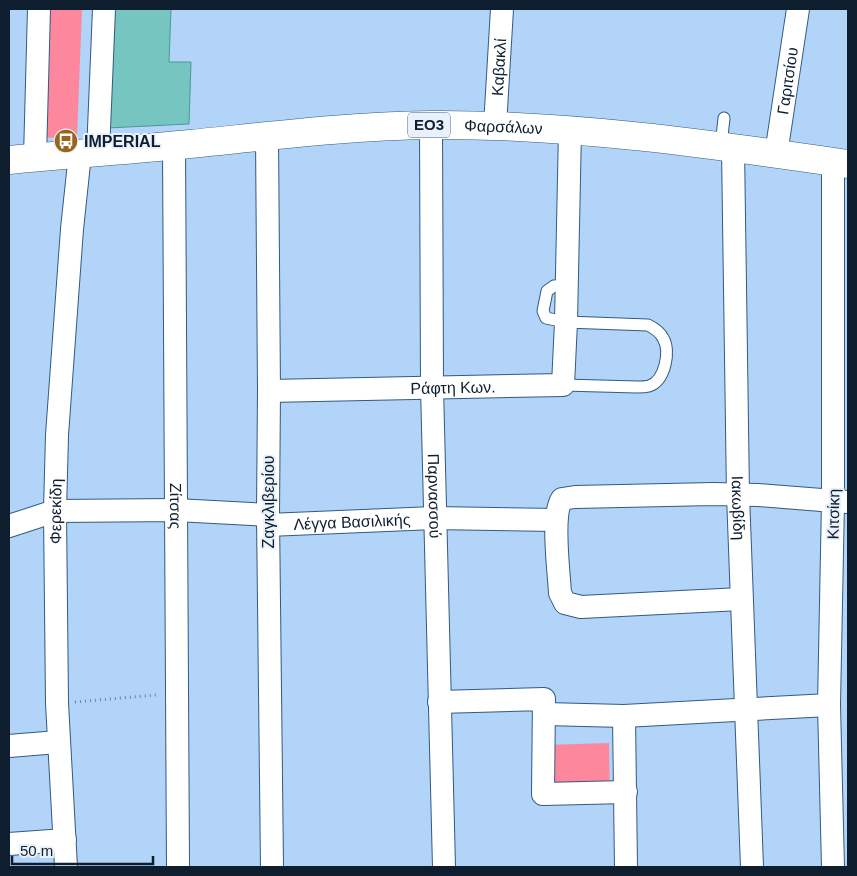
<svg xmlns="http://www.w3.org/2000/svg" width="857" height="876" font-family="Helvetica,sans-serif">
<rect width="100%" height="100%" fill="#b1d4f8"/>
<g fill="#fd889d">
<polygon points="48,9 82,9 77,137 43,138"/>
<polygon points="609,743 610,802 545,804 544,745"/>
</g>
<polygon fill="#77c5c0" stroke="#4a9994" points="112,9 171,9 169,62 191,62 189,124 107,128"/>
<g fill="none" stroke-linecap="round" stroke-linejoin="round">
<g stroke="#335a81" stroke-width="13">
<g id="lane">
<polyline points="721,146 724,118"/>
<path d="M563,385L637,387C640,387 645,387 649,386C665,381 671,351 663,338C660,332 654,328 648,325L566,322L546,318L543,311L547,291L554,286L567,285"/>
</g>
</g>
<g stroke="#335a81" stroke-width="24">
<g id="street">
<path id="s1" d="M431,125L432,387L444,867"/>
<path id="s2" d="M495,126L502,9"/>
<polyline points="267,136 269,391 268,515 272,867"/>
<path id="s3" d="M174,146L178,867"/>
<path id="s4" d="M733,148L738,495L752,867"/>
<polyline points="98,153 104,9"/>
<path id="s5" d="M776,154L798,9"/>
<polyline points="35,157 39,9"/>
<polyline points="833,162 833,501 829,705 833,867"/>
<path id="s6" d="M269,391L563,385L566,322L570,130"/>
<path id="s7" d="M268,525L434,518L556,520"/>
<polyline points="9,526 55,511 176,510 268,515"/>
<path d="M741,599L581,607L565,603L560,593C559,572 551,515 562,499L575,497L713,494L758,495L847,502"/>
<polyline points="439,702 544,699 543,794 626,792"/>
<polyline points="545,714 624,716 829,705"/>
<polyline points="624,716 626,867"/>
<polyline points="9,746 58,742"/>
<polyline points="9,844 65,840"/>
<path id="s8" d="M66,867L57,703L55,511L57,435L72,229L80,154"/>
</g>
</g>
<g stroke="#335a81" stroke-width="29">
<g id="primary">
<path id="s9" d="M9,160C69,154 130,150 190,144C270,136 350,126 431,125C571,124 710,144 848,164"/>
</g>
</g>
<polyline stroke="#69839f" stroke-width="3" stroke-dasharray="1 4" stroke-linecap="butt" points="75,702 156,695"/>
<use href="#lane" stroke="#fff" stroke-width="11"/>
<use href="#street" stroke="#fff" stroke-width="22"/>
<use href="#primary" stroke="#fff" stroke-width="28"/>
</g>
<defs>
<g id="bus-disc" transform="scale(1.25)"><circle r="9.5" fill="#99641b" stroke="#e9f2fb"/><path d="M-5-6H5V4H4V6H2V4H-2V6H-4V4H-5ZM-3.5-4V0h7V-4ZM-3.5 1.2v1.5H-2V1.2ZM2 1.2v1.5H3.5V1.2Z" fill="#fff"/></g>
</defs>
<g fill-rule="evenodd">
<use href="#bus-disc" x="66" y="141"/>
</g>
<g text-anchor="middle" stroke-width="4" stroke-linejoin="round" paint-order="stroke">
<rect fill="#e9f2fb" stroke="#505e6c" stroke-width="1" x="408" y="112.5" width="42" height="25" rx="4"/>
<g font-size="15" font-weight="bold" fill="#0e1e2f">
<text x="429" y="130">ΕΟ3</text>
</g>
<g font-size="16" fill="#0e1e2f" stroke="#e9f2fb">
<text dy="6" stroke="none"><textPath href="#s2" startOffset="59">Καβακλί</textPath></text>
<text dy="6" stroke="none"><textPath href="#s5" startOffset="74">Γαριτσίου</textPath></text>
<text dy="6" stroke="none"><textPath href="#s9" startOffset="496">Φαρσάλων</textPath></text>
<text dy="6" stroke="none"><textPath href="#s6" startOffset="184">Ράφτη Κων.</textPath></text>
<text dy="6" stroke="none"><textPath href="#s1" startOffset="371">Παρνασσού</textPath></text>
<text transform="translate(268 502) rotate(-90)" y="6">Ζαγκλιβερίου</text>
<text dy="6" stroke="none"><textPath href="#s3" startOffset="360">Ζίτσας</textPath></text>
<text dy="6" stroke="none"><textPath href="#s4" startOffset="360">Ιακωβίδη</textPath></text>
<text dy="6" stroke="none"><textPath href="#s8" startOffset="356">Φερεκίδη</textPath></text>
<text transform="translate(833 514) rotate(-89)" y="6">Κιτσίκη</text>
<text dy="6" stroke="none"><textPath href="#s7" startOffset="84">Λέγγα Βασιλικής</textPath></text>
</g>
<g font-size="16" font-weight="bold" fill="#0e1e2f" stroke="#e9f2fb" text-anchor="start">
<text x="84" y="147">IMPERIAL</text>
</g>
</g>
<rect width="857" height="876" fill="none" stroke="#0e1e2f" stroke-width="20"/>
<path d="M12 856v8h141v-8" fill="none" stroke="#0e1e2f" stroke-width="2.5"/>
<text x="20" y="856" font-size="15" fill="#0e1e2f" stroke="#e9f2fb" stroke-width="4" paint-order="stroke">50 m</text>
</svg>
